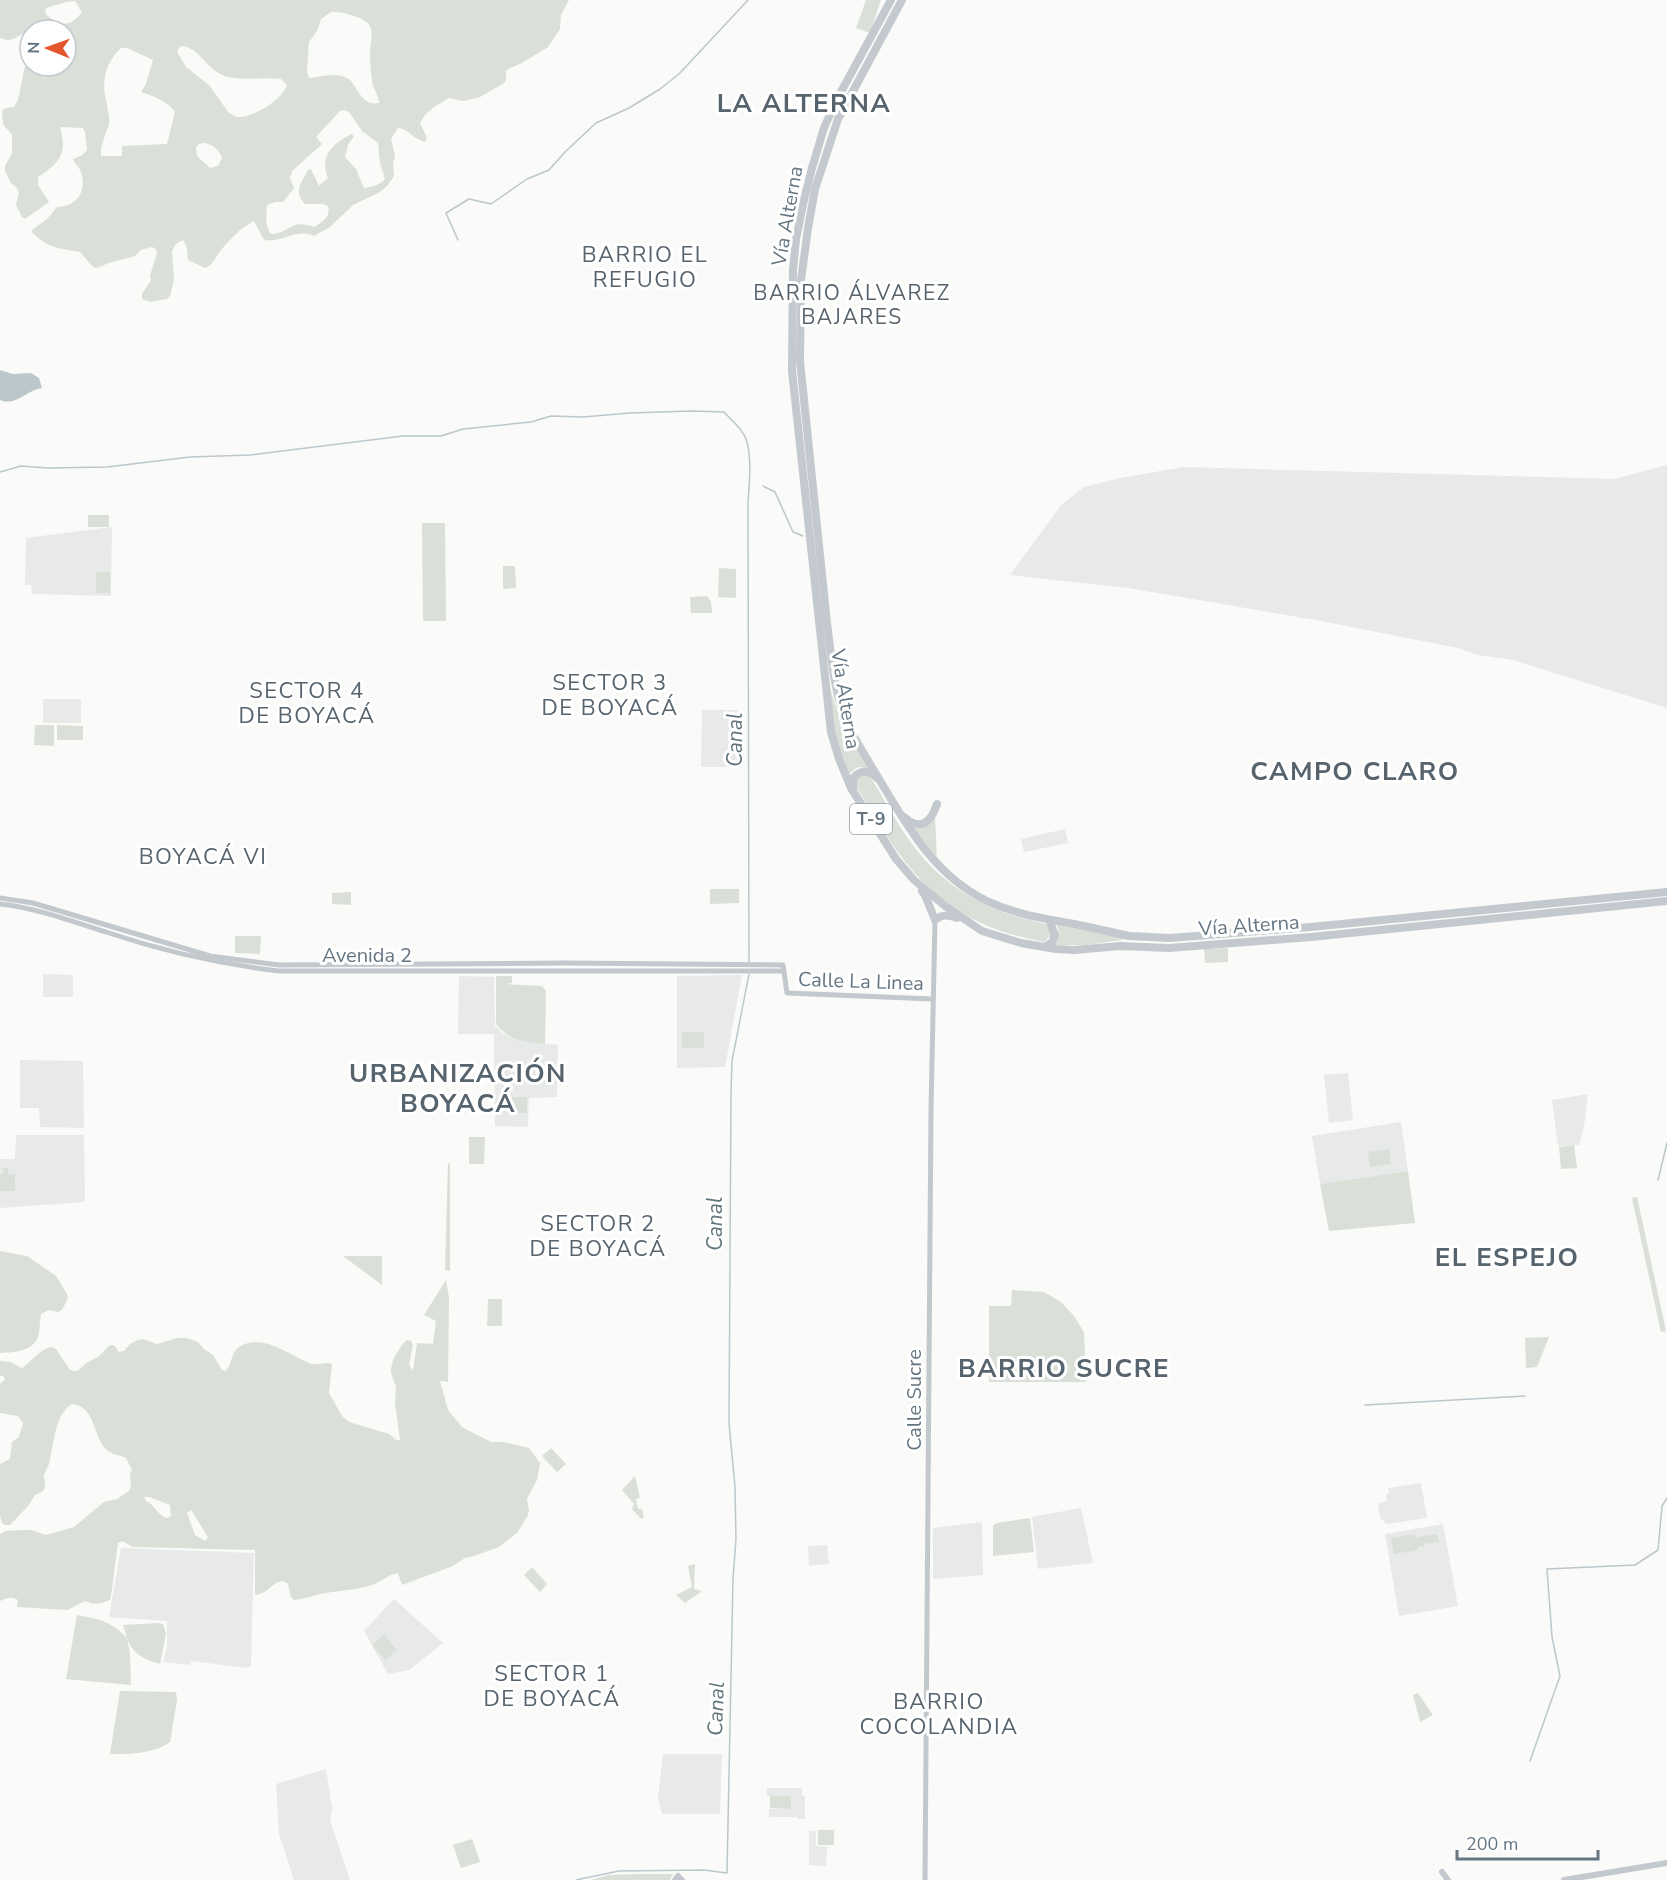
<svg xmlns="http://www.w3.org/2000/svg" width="1667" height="1880" font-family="'Nunito Sans',sans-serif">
<rect width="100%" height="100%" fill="#fafaf8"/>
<g fill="#e8e9e9">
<polygon points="1667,465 1667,708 1513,660 1478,655 1458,648 1321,621 1128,588 1010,575 1061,505 1084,487 1120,478 1184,467 1614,479"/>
<polygon points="112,527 111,596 32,594 31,585 25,585 26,538"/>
<rect x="43" y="699" width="38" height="24"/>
<polygon points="702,710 740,710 739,767 701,767"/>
<polygon points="1065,829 1068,843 1024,852 1021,839"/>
<polygon points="43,974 73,975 73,997 43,997"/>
<polygon points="742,975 725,1067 677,1068 677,976"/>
<polygon points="459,976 494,977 495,1026 504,1034 523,1041 558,1045 557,1097 529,1098 528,1127 495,1126 494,1034 458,1034"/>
<polygon points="20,1060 83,1061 84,1128 40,1127 39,1108 20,1108"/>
<polygon points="1348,1073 1353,1120 1329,1123 1324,1075"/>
<polygon points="1588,1094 1584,1127 1579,1145 1558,1146 1552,1100"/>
<polygon points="1401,1122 1408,1171 1320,1184 1312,1136"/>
<polygon points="16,1135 84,1135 85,1202 0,1208 0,1159 15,1159"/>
<polygon points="1421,1483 1427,1518 1387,1524 1380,1518 1378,1503 1387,1501 1386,1494 1389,1494 1388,1488"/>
<polygon points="1081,1508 1093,1563 1038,1569 1032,1517"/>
<polygon points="982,1522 983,1575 933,1579 933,1528"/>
<polygon points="1443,1524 1458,1606 1399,1616 1385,1534"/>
<polygon points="827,1545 829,1564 809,1566 808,1546"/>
<polygon points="121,1548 254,1553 251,1665 248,1668 191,1661 190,1665 163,1662 167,1647 167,1621 109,1617"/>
<polygon points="394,1599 443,1643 409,1670 388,1674 364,1631"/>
<polygon points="663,1754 722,1754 720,1814 662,1814 658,1798"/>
<polygon points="326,1769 332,1808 330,1820 350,1880 294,1880 279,1834 276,1784"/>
<polygon points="767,1788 802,1788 802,1796 805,1796 805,1819 798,1819 798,1817 769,1817 769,1809 791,1809 791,1796 767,1796"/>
<polygon points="809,1831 816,1831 816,1846 827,1847 826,1866 809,1865"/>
</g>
<g fill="#dadfd7" fill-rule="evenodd">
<path d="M0,0H569L561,15L560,29L548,47L522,63L510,68L506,71V80L504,83L480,97L463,101L449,98L434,107L425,115L420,123L427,138L425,142C414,140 409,129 398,128L391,139L395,155L393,164L394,176L387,186L380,192L353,205L330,227L314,236C297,228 282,243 264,240L254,221C240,228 227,242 218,254C214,261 212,265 205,268L188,260L187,248L183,240L176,244L172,251L174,280L170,296L167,299L150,302L142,299V294L151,280L150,275L157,254L156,249L152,247L141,250L135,256L109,263L97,268L93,267L80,252C58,248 48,249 31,231L48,218L57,207C77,206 87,192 81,172C79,166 75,165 73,159L81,156L87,150L85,132L83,128L60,127C67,155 61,161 38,177V185L49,202L25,219L22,217L16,205L19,192L17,188L11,183L5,171V166L12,153V135L3,124L2,111L6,108L14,107L18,100L25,66L44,77L50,67L49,66H66V30H41L36,26C21,31 16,45 0,38ZM75,1L82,12C70,29 58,26 45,13L46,8L66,2ZM331,12C340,11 346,14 354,16C378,24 371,33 370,53C370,62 371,72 372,81C373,89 379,95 379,103C360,107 357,83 347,78C334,72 322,77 309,78L307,71L309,42L317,31L321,19ZM182,46C199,48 206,67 220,74C240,83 260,76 281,79L287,85C284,98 253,118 239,117C235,117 233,115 229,113L209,85L186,67L177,52L179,47ZM121,48H127L153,60L146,84L141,92C153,96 168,101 175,112L167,144L122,146V156H101C100,144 106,135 109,124C110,116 107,107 106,100C101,80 106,62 121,48ZM344,110L349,112L362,131L378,143L380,163L385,179C380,185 372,187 364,188L356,169L345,157L348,145L354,136L351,134C333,144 319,156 328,178L319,186L311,169L308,170C301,184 293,191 305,204H323L328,206C331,217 323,221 314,227C290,218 291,233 271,234C265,226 266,215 267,205L275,202H283L294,188L290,178L292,171L322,144L316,137L340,111ZM203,143C212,144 219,149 222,158L218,166L210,168L197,156L196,147L199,144Z"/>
<polygon points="866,0 881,0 870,33 856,28"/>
<rect x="88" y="515" width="21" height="12"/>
<polygon points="422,523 445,523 446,621 423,621"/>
<polygon points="503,566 515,566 516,588 503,589"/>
<polygon points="719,568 736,569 736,598 718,597"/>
<rect x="96" y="572" width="14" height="21"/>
<polygon points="707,596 711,602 712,613 691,613 690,597"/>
<path d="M828,678C835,714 849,737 868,768L858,767L850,773L849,777L835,741Z"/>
<polygon points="35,725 54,725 54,746 34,745"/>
<polygon points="57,725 83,726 83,740 57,740"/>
<path d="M864,774L871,778C888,805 903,836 925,860C959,897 998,914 1046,924L1051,929V935L1044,942C1023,937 1001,933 981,923C918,894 890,842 855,785L856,778Z"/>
<polygon points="935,817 937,861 911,826"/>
<polygon points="710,889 739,889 739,903 710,904"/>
<polygon points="351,892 351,905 332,904 332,893"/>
<path d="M1056,923L1122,937V940L1085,945H1054C1059,937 1060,932 1056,923Z"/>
<polygon points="235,936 261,936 260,954 235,953"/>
<polygon points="1228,948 1228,962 1205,963 1204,949"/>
<path d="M496,976H512V983L505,984L542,986L546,991L545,1044C524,1041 511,1042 496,1024Z"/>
<rect x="682" y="1032" width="22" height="16"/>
<rect x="507" y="1097" width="20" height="16"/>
<polygon points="469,1137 485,1137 484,1164 469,1164"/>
<polygon points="1574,1145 1577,1168 1561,1169 1559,1147"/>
<polygon points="1389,1149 1391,1164 1370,1167 1368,1152"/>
<polygon points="448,1163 450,1164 450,1271 445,1270"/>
<polygon points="4,1168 8,1168 8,1174 15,1174 15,1191 0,1191 0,1174 3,1174"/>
<polygon points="1408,1171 1415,1223 1329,1231 1320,1184"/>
<polygon points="1637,1197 1666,1331 1661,1332 1632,1198"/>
<path d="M0,1251L27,1256L56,1276L67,1294L68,1298L62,1310L58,1312L49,1310L41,1314C38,1333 43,1345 19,1351C13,1353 7,1352 0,1353Z"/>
<polygon points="343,1256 382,1256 382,1285"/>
<path d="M446,1280L449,1298L448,1382L440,1381L448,1410L462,1427L491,1442H504L529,1448L540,1463L537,1480L527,1499L529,1510L528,1515L517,1533L509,1539L499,1547L474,1556L465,1558L453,1566L402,1585L398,1573C389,1574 381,1582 372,1585C357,1590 342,1590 326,1593C315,1595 305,1599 294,1600L291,1597L288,1584L284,1581C270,1582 271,1593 255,1595V1550L133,1547L122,1541L118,1543L111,1596L110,1600L102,1603L93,1604L85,1601L67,1610L17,1607L18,1600C11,1596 7,1598 0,1601V1534L5,1531L23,1530H31L46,1535L74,1527L104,1502L117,1499L129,1491L131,1487L130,1474L132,1470L126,1458C120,1455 113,1455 108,1451C92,1438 97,1407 72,1404C54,1415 54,1445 49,1464L44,1475L45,1488L42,1492L35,1495L28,1506L10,1525H5L2,1523L0,1515V1464L10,1459L12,1442L19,1437L23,1423L18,1416L0,1413V1384L5,1379L3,1376H0V1361L10,1362L22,1368C32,1361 40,1349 51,1347L56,1349L70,1370L75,1371L79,1370L86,1363L98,1357L110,1345H114L119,1352L124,1351L130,1344L138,1340L143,1339L157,1344L177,1338H186L198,1342L204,1349L213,1355L222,1370L226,1371C232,1364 231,1352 239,1347C263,1333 287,1354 309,1363C317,1367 324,1361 332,1364L329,1393L342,1416L349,1422L389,1434L396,1440H400L395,1403L396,1387L391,1373V1368L394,1358L401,1346L407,1340L411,1341L413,1345L409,1365L413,1371L417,1343L433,1344L436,1321L424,1315ZM144,1497H149L170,1505L171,1516L167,1518C158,1516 155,1505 146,1501ZM191,1510L208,1537L205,1541L195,1535L187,1513Z"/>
<polygon points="1012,1290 1044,1292 1061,1302 1074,1316 1084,1332 1086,1382 989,1382 989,1306 1011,1306"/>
<polygon points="488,1299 502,1299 502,1326 487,1326"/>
<polygon points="1549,1337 1537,1367 1526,1368 1525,1338"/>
<polygon points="551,1448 566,1464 557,1472 542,1456"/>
<polygon points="635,1476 640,1498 636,1499 638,1509 642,1509 644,1517 641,1519 632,1509 634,1504 622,1490"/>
<polygon points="1030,1518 1034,1552 993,1556 993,1526 997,1523"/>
<polygon points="1415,1534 1416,1539 1418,1537 1437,1534 1439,1542 1424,1544 1424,1546 1418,1547 1418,1550 1394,1554 1391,1538"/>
<polygon points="695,1564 694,1589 702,1591 685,1603 676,1595 692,1587 688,1566"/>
<polygon points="532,1567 547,1584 540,1592 524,1575"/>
<path d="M77,1615C101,1620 109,1620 127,1638L123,1625L158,1623L163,1624L166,1634L160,1664C144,1659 133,1655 127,1638L130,1653L131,1685L66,1679Z"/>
<polygon points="384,1635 397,1650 385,1660 372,1645"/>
<path d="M120,1691L176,1692L177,1700L170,1742C154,1754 130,1754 110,1754Z"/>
<polygon points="1418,1693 1433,1715 1420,1722 1413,1695"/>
<polygon points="770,1796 791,1796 791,1809 770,1808"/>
<rect x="818" y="1830" width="16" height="15"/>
<polygon points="472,1839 480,1862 461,1868 453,1845"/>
<polygon points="641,1874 673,1874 670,1880 590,1880 609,1875"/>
</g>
<path fill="#bbc7cb" d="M0,370L13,374L31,373L39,378L42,388C27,390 15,407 0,400Z"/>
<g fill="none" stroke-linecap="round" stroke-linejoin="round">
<g stroke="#bbc7cb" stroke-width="1.5">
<polyline points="458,240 446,213 469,199 491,204 527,179 549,170 565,152 596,123 629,108 660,89 679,74 748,0"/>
<path d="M0,472L21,466L48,468L107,467L190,457L250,455L403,436H441L463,429L531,422L551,416L583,417L630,413L692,411L724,412C732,421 744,430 747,442C752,461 749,485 748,504L749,963"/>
<polyline points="763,486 775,492 793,532 803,536"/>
<polyline points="1658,1180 1667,1143"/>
<polyline points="1365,1405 1525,1396"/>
<polyline points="1530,1761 1560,1676 1552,1637 1547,1569 1635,1565 1658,1550 1662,1506 1667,1498"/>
<polyline points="576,1880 619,1871 704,1870 727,1873 733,1578 736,1539 735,1487 729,1423 731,1094 732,1061 749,974"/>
</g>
<g stroke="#c3c8cc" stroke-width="5">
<polyline points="0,898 33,903 210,956 279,965 564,963 783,965 787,993 933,999"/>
<path d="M0,904C37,908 71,921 106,932C162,951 220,964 279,971H784"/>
<polyline points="925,1880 931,1109 935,920"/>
</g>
<g stroke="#c3c9ce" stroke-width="6">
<polyline points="1442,1872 1448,1880"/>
<polyline points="675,1880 678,1876 682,1880"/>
<polyline points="1564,1880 1667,1863"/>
</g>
<g stroke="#c3c9ce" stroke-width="8">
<polyline points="891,0 836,101 824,128 812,168 804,200 796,239 793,270 792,371 831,732 839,759 851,788 896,859 914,880 945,906 982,931 1021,943 1056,949 1074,950 1120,946 1169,948 1311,937 1667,901"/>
<path d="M902,0L838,119L815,189L808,228L801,280L800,361L827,623C831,653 833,684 843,713C850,733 862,750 873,769C904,820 931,874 987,901C1019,916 1051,919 1084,926C1099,929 1114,933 1129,936L1170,938L1311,927L1667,892"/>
<path d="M853,789V778C862,769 868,770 877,778"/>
<path d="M904,817C921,832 931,822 937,804"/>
<path d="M922,891L925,895L935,920C942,914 948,915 957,918"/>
<polyline points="1045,947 1052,942 1055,935 1049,920"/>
</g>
</g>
<g text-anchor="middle" stroke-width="6" stroke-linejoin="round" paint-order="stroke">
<rect fill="#fff" stroke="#939fa8" stroke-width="1.5" x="850" y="804" width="42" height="30" rx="4.5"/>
<g font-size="18" font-weight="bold" fill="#657683">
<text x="871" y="825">T-9</text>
</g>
<g font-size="20" fill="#657683" stroke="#fff">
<text transform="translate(787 216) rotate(-80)" y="7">Vía Alterna</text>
<text transform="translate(846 699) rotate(81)" y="7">Vía Alterna</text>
<text transform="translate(1249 925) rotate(-4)" y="7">Vía Alterna</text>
<text x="367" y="962">Avenida 2</text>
<text transform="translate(861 981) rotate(2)" y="7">Calle La Linea</text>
<text transform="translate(914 1400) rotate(-90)" y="7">Calle Sucre</text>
</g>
<g font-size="21" letter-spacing="1.5" fill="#57646e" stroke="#fff">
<text x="852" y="300">BARRIO ÁLVAREZ<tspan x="852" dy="24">BAJARES</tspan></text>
</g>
<g font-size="21" font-style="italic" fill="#60757c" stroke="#fff">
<text transform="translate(735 740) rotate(-90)" y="7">Canal</text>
<text transform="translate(715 1224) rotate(-90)" y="7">Canal</text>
<text transform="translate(716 1709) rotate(-88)" y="7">Canal</text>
</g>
<g font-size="22" letter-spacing="1.5" fill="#57646e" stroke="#fff">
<text x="645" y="262">BARRIO EL<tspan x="645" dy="25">REFUGIO</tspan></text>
<text x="610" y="690">SECTOR 3<tspan x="610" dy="25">DE BOYACÁ</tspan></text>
<text x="307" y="698">SECTOR 4<tspan x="307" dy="25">DE BOYACÁ</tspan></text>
<text x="203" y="864">BOYACÁ VI</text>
<text x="598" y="1231">SECTOR 2<tspan x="598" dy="25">DE BOYACÁ</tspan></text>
<text x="552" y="1681">SECTOR 1<tspan x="552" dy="25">DE BOYACÁ</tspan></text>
<text x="939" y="1709">BARRIO<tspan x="939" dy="25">COCOLANDIA</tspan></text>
</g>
<g font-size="26" font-weight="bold" letter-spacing="1.5" fill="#57646e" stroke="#fff">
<text x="804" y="112">LA ALTERNA</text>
<text x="1355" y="780">CAMPO CLARO</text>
<text x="458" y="1082">URBANIZACIÓN<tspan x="458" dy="30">BOYACÁ</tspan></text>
<text x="1507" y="1266">EL ESPEJO</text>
<text x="1064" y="1377">BARRIO SUCRE</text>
</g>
</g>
<g transform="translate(48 48) rotate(271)"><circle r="28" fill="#ffffff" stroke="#c1c8cd" stroke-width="1.5"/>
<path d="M0-4.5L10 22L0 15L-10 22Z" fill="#e4572e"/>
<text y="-9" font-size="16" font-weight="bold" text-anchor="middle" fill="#657683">N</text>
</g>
<path d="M1457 1850v9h141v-9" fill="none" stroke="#657683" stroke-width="3"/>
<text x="1466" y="1850" font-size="18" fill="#657683" stroke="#ffffff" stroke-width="4.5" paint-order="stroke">200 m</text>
</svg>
